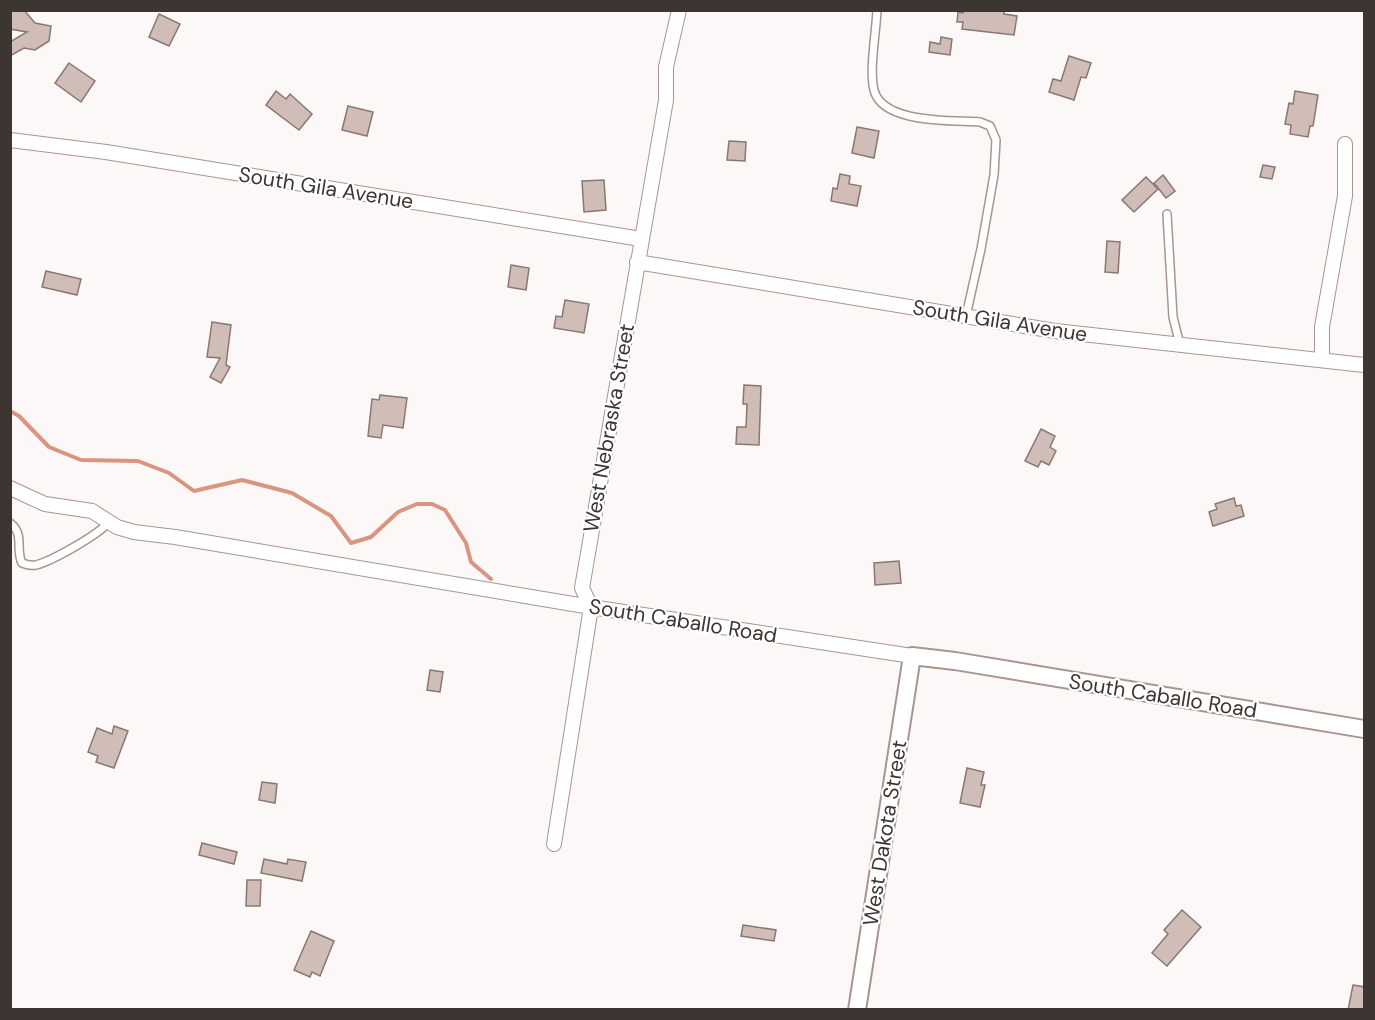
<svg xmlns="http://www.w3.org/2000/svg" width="1375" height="1020" font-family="'DM Sans',sans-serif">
<rect width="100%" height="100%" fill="#fcf8f7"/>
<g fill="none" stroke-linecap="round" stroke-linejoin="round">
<polyline stroke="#d99580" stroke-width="4" points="10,411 19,416 49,447 81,460 138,461 169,473 194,491 242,480 292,493 331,516 351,543 371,537 398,512 417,504 432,504 445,510 466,543 471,562 491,579"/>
</g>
<g fill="#d1bdb7" stroke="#897772" stroke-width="1.5">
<polygon points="14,10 24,10 35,23 51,26 49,41 35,50 24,48 10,56 10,42 27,32 10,29 10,13"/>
<polygon points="964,10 1004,10 1004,14 1017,16 1014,35 962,29 963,22 957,22 958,12 963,13"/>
<polygon points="159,14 180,24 169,46 149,37"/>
<polygon points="941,37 952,39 950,55 929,52 930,42 940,44"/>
<polygon points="1069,56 1091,63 1086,78 1081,77 1074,100 1049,92 1053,79 1061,81"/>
<polygon points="69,63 95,81 81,102 55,83"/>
<polygon points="276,91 286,99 290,94 312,114 299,130 266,105"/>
<polygon points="1295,91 1318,95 1313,126 1310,126 1308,137 1290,134 1291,125 1285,124 1289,103 1293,104"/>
<polygon points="348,106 373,112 367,136 342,130"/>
<polygon points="857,127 879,131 874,158 852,153"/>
<polygon points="729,141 746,142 745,161 727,160"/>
<polygon points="1263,165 1275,167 1272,179 1260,177"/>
<polygon points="840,174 850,176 849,184 861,186 857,206 831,201 833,188 837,189"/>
<polygon points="1163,175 1175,191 1166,198 1154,183"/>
<polygon points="1146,177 1158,189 1134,212 1122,200"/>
<polygon points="604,180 606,210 584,212 582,181"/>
<polygon points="1107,241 1120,242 1118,273 1105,272"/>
<polygon points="511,265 529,268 526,290 508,287"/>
<polygon points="46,271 81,279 77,295 42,287"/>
<polygon points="565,300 589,304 584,333 554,328 556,316 562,317"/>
<polygon points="212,322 231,325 226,365 230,367 221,383 210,377 220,358 207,357"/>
<polygon points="744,385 761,386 759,445 736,444 737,427 746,427 747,404 743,404"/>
<polygon points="380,395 407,398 403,428 383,425 381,438 368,436 372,399 379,400"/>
<polygon points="1041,429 1055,436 1050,447 1056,451 1049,465 1041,461 1038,467 1025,461"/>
<polygon points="1234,498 1236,506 1241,505 1244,516 1213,526 1209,512 1217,509 1215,504"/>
<polygon points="899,561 901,583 875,585 874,563"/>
<polygon points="430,670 443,672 440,692 427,690"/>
<polygon points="114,726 128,731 114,768 96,762 98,756 88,752 97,728 112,734"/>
<polygon points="967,768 984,772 981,785 985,785 980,807 960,803"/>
<polygon points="262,782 277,784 275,803 259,800"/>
<polygon points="202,843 237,852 234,864 199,855"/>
<polygon points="264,859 287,864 288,859 306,862 302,881 261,873"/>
<polygon points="247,880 261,880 260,906 246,906"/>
<polygon points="1182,910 1201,927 1167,966 1152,953 1168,934 1164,930"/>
<polygon points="743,925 776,930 774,941 741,936"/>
<polygon points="311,931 334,941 320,976 312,972 310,977 294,970"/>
<polygon points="1353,985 1365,987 1365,1010 1348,1010"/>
</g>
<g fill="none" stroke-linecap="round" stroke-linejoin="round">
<g stroke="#a8958f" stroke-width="10">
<g id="service">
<path d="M877,10C876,33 869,70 874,90C882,124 953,120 980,122L990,126L996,140L994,175L981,249L966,316"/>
<polyline points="1167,214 1173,317 1180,345"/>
<path d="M10,523C25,534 15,549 22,563C27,565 31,566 36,565C52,561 98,535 109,522"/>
</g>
</g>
<g stroke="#a8958f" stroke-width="16">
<g id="minor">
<polyline points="10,140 106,152 641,239"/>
<polyline points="637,262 1055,331 1364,365"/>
<polyline points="1322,359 1322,327 1345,196 1345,144"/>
<polyline points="10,488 45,504 92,511 117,527 134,532 175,537 591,607 912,656"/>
<polyline points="554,844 591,607 582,588 666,100 666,67 679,10"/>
</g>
</g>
<g stroke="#a8958f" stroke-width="20">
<polyline id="tertiary" points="857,1010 912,656 955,661 1364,729"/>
</g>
<use href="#service" stroke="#fff" stroke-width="7"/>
<use href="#minor" stroke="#fff" stroke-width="14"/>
<use href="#tertiary" stroke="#fff" stroke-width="16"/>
</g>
<g text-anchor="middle" stroke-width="4.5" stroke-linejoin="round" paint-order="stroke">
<g font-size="21" fill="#3c3532" stroke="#fff">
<text transform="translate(326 188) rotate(9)" y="7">South Gila Avenue</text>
<text transform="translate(1000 321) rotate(9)" y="7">South Gila Avenue</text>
<text transform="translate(609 428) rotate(-80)" y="7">West Nebraska Street</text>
<text transform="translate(683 621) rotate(9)" y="7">South Caballo Road</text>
<text transform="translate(1163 696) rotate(9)" y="7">South Caballo Road</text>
<text transform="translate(885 833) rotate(-81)" y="7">West Dakota Street</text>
</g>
</g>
<rect width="1375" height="1020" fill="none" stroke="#3c3532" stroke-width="24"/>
</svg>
